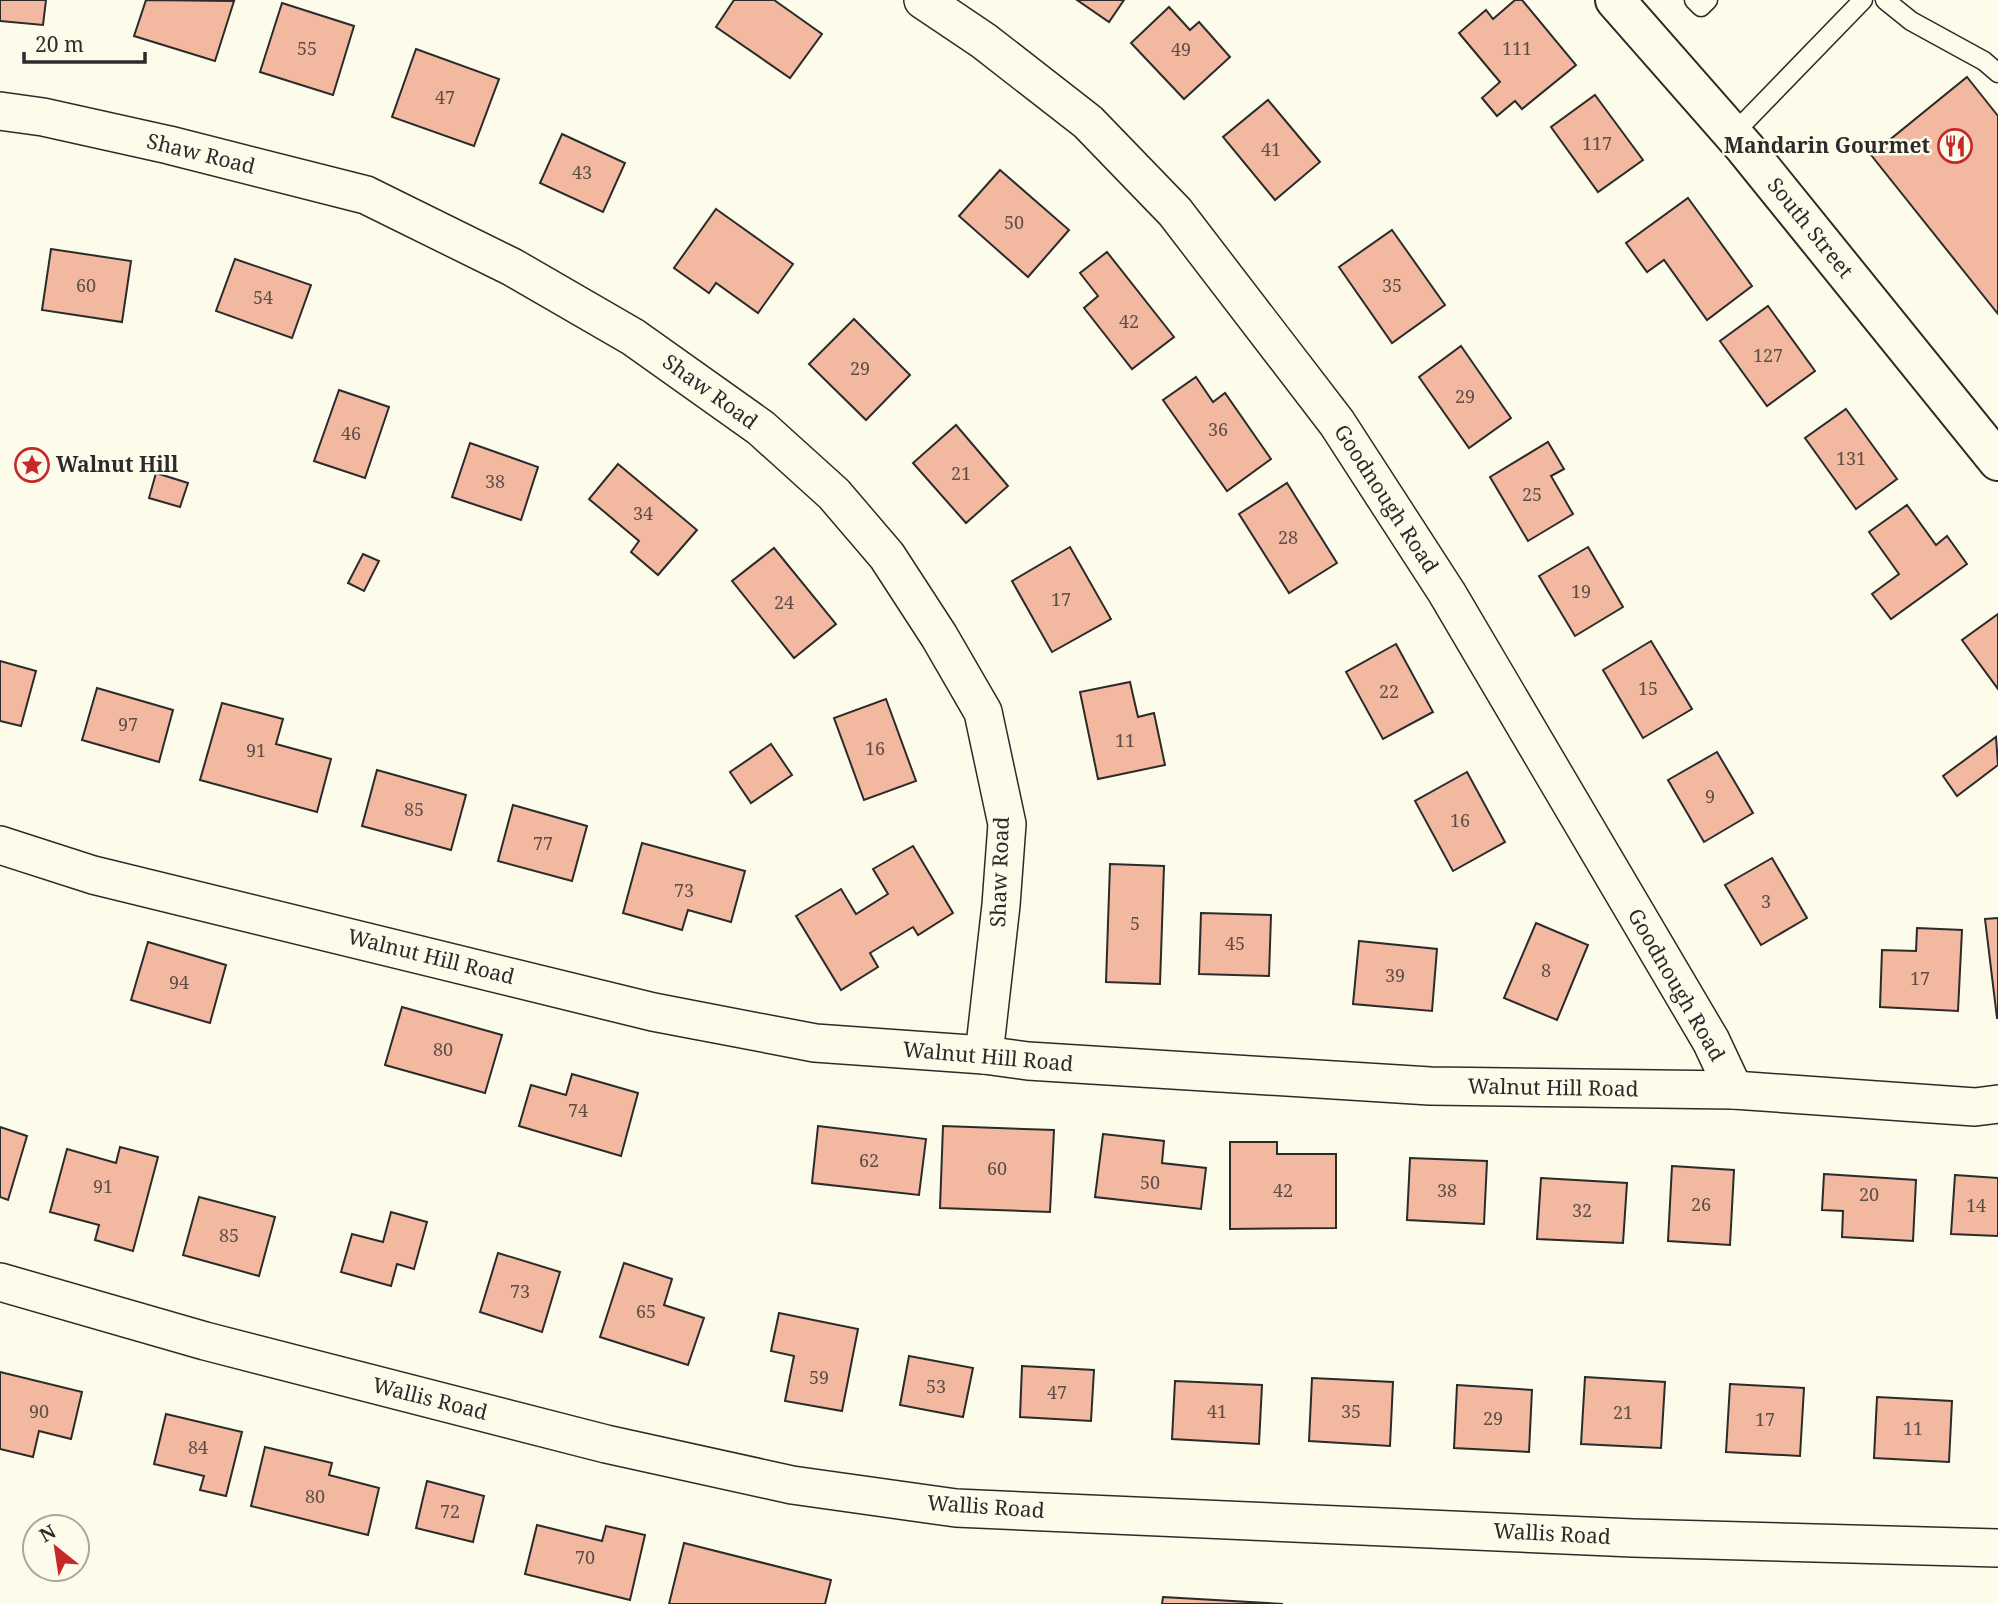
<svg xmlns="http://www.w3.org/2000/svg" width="1998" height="1604" font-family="'Noto Serif',serif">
<rect width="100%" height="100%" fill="#fdfbea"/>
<g fill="#f2b8a0" stroke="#2b2b2b" stroke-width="2">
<polygon points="0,0 46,0 43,25 0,21"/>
<polygon points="146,0 234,1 215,61 134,36"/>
<polygon points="734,0 774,0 822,34 790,78 716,27"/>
<polygon points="1077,0 1124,0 1109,22"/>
<polygon points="1515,0 1522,0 1576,65 1522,109 1515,101 1497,116 1482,98 1500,82 1459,33 1486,10 1493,19"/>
<polygon points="282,3 354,26 333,95 260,72"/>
<polygon points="1169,7 1190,30 1199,22 1230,57 1184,99 1131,43"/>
<polygon points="416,49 499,79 474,146 392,117"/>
<polygon points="1967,77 1998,116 1998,314 1871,155"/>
<polygon points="1595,95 1643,160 1598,192 1551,127"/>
<polygon points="1268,100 1320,162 1275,200 1223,137"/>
<polygon points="562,134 625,163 603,212 540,183"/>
<polygon points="1000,170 1069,230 1028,277 959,216"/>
<polygon points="1688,198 1752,286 1707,320 1664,260 1647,272 1626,243"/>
<polygon points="716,209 793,264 758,313 716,283 709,293 674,268"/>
<polygon points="1392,230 1445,305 1392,343 1339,267"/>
<polygon points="51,249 131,261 122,322 42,310"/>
<polygon points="1107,252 1174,337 1132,369 1084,308 1098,296 1080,273"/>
<polygon points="235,259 311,285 292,338 216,311"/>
<polygon points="1768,306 1815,371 1767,406 1720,341"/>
<polygon points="854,319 910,375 866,420 809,364"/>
<polygon points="1461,346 1511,418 1469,448 1419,377"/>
<polygon points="1196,377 1213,402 1225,393 1271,459 1227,491 1163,400"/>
<polygon points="339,390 389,407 365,478 314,461"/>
<polygon points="1846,409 1897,479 1856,509 1805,438"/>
<polygon points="956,425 1008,486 966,523 913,463"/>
<polygon points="1548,442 1564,469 1551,476 1573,514 1528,541 1490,477"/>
<polygon points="470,443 538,467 521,520 452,497"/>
<polygon points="618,464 697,530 658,575 631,552 639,541 589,499"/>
<polygon points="156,473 188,483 180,507 149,498"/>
<polygon points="1287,483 1337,563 1289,593 1239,514"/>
<polygon points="1907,505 1936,545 1947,536 1967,564 1891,619 1872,594 1899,574 1869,532"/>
<polygon points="1070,547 1111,619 1052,652 1012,581"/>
<polygon points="1588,547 1623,607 1575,636 1539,576"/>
<polygon points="774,548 836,624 794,658 732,581"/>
<polygon points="363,554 379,561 364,591 348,583"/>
<polygon points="1998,614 1998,689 1962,640"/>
<polygon points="1651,641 1692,709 1643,738 1603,670"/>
<polygon points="1396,644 1433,712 1383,739 1346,672"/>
<polygon points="0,661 36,671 21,726 0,721"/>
<polygon points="1130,682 1138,717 1154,713 1165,765 1098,779 1080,692"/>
<polygon points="97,688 173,710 159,762 82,740"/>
<polygon points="886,699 916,781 864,800 834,718"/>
<polygon points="222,703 283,719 276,744 331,759 317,812 200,780"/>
<polygon points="1996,737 1998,765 1957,796 1943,776"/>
<polygon points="771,744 792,775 751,803 730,772"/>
<polygon points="1717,752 1753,813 1704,842 1668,780"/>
<polygon points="377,770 466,795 451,850 362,826"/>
<polygon points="1467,772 1505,842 1453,871 1415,801"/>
<polygon points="513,805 587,826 572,881 498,861"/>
<polygon points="642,843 745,871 731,922 688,910 682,930 623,913"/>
<polygon points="913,846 953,913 918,935 913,927 870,953 878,967 841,990 796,916 841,889 856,914 888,894 873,869"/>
<polygon points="1772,858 1807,918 1761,945 1725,885"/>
<polygon points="1110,864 1164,866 1160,984 1106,982"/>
<polygon points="1201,913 1271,915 1269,976 1199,974"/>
<polygon points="1998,918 1998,1018 1997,1018 1985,919"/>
<polygon points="1536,923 1588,945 1557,1020 1504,998"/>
<polygon points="1917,928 1962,930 1958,1011 1880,1007 1882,950 1916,951"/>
<polygon points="1359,941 1437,949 1432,1011 1353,1004"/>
<polygon points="148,942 226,965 210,1023 131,1000"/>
<polygon points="402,1007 502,1035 485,1093 385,1065"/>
<polygon points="572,1074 638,1093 621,1156 519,1126 531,1085 566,1095"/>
<polygon points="818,1126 926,1139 919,1195 812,1183"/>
<polygon points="943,1126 1054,1130 1050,1212 940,1208"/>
<polygon points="0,1127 27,1136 8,1200 0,1197"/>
<polygon points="1103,1134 1164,1141 1162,1163 1206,1168 1201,1209 1095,1197"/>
<polygon points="1230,1142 1277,1142 1277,1154 1336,1154 1336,1228 1230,1229"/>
<polygon points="120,1147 158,1157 133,1251 95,1240 99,1225 50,1212 67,1149 116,1163"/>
<polygon points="1410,1158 1487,1161 1484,1224 1407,1220"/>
<polygon points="1672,1166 1734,1170 1730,1245 1668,1241"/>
<polygon points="1824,1174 1916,1180 1913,1241 1842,1237 1843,1211 1822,1210"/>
<polygon points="1955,1175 1998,1178 1998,1236 1951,1234"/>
<polygon points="1541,1178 1627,1183 1623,1243 1537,1239"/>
<polygon points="199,1197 275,1217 259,1276 183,1255"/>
<polygon points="391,1212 427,1222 414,1269 397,1264 391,1286 341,1272 352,1234 383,1242"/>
<polygon points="498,1253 560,1272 542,1332 480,1312"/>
<polygon points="624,1263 672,1279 664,1305 704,1318 688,1365 600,1337"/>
<polygon points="779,1313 858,1329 842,1411 785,1401 794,1356 771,1351"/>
<polygon points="909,1356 973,1368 963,1417 900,1405"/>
<polygon points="1022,1366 1094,1370 1091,1421 1020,1417"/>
<polygon points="0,1372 82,1392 71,1439 39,1431 33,1457 0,1449"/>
<polygon points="1585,1377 1665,1382 1661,1448 1581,1444"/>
<polygon points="1312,1378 1393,1382 1390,1446 1309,1441"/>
<polygon points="1175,1381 1262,1385 1259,1444 1172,1439"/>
<polygon points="1730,1384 1804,1388 1800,1456 1726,1452"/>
<polygon points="1457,1385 1532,1390 1529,1452 1454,1448"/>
<polygon points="1877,1397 1952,1401 1949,1462 1874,1458"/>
<polygon points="166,1414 242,1432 226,1496 200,1490 204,1476 154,1464"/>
<polygon points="265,1447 332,1463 329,1475 379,1488 368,1535 251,1506"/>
<polygon points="427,1481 484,1496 473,1542 416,1528"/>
<polygon points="537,1525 602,1541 606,1526 645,1535 630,1600 525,1574"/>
<polygon points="684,1543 831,1580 825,1604 669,1604"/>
<polygon points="1163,1597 1283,1604 1162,1604"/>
</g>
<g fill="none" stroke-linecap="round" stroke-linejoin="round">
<g stroke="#2b2b2b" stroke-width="21">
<g id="lane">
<polyline points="1694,0 1701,7 1708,0"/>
<polyline points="1885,0 1911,21 1984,61 1998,73"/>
<polyline points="1733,134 1863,0"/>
</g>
</g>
<g stroke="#2b2b2b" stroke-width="40">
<g id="street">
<polyline points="923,0 984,41 1088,122 1175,212 1337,423 1447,593 1711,1041 1734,1090"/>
<polyline points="0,111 43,117 169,145 366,195 512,267 633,337 761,428 834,494 887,556 939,636 983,712 1007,824 1001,905 984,1055"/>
<polyline points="0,845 93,875 653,1012 815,1043 984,1055 1028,1061 1430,1086 1734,1090 1975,1107 1998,1104"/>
<polyline points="0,1282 205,1341 606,1444 792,1485 956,1508 1633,1538 1998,1548"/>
</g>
</g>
<g stroke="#2b2b2b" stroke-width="42">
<polyline id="secondary" points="1615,0 1745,148 1998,461"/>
</g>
<use href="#lane" stroke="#fdfbea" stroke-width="18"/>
<use href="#street" stroke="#fdfbea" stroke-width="37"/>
<use href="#secondary" stroke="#fdfbea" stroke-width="38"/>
</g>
<defs>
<g id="restaurant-ring" transform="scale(1.75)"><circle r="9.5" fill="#fdfbea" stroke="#c62828" stroke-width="1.5"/><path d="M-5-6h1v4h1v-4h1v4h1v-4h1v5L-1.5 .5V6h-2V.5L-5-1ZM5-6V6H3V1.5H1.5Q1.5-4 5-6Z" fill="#c62828"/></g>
<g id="sight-ring" transform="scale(1.75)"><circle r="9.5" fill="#fdfbea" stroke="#c62828" stroke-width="1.5"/><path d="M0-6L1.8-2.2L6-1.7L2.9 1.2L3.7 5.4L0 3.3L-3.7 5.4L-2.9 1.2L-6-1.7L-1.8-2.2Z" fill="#c62828"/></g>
</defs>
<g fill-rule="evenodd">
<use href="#restaurant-ring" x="1955" y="146"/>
<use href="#sight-ring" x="32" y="465"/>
</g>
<g text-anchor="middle" stroke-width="5" stroke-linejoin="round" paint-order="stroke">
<g font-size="18" fill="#5d4e48">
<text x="307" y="55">55</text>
<text x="1517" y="55">111</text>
<text x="1181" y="56">49</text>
<text x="445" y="104">47</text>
<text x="1597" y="150">117</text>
<text x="1271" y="156">41</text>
<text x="582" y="179">43</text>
<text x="1014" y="229">50</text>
<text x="86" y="292">60</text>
<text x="1392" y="292">35</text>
<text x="263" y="304">54</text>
<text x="1129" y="328">42</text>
<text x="1768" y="362">127</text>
<text x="860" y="375">29</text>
<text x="1465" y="403">29</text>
<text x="1218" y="436">36</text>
<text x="351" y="440">46</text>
<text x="1851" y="465">131</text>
<text x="961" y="480">21</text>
<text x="495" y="488">38</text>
<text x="1532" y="501">25</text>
<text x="643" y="520">34</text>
<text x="1288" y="544">28</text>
<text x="1581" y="598">19</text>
<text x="1061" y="606">17</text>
<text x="784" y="609">24</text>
<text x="1648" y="695">15</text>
<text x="1389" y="698">22</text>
<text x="128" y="731">97</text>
<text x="1125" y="747">11</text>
<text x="875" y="755">16</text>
<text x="256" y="757">91</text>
<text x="1710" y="803">9</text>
<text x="414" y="816">85</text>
<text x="1460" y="827">16</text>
<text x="543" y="850">77</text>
<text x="684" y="897">73</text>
<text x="1766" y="908">3</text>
<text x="1135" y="930">5</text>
<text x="1235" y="950">45</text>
<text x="1546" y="977">8</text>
<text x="1395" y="982">39</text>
<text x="1920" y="985">17</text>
<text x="179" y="989">94</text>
<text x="443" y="1056">80</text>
<text x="578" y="1117">74</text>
<text x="869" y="1167">62</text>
<text x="997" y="1175">60</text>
<text x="1150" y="1189">50</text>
<text x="103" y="1193">91</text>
<text x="1283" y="1197">42</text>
<text x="1447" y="1197">38</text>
<text x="1869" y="1201">20</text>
<text x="1701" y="1211">26</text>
<text x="1976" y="1212">14</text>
<text x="1582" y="1217">32</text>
<text x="229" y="1242">85</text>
<text x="520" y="1298">73</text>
<text x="646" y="1318">65</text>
<text x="819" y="1384">59</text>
<text x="936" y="1393">53</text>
<text x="1057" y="1399">47</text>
<text x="39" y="1418">90</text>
<text x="1217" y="1418">41</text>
<text x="1351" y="1418">35</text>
<text x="1623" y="1419">21</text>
<text x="1493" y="1425">29</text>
<text x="1765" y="1426">17</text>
<text x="1913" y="1435">11</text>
<text x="198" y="1454">84</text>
<text x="315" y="1503">80</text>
<text x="450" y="1518">72</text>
<text x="585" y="1564">70</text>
</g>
<g font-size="21" font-weight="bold" fill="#2b2b2b" stroke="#fdfbea" text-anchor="end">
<text x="1930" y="153">Mandarin Gourmet</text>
<text x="56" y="472" text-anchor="start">Walnut Hill</text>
</g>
<g font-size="21" fill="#2b2b2b" stroke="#fdfbea">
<text transform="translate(201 154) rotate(14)" y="7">Shaw Road</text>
<text transform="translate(1810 228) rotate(51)" y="7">South Street</text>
<text transform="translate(710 392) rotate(36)" y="7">Shaw Road</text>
<text transform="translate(1386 499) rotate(57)" y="7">Goodnough Road</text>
<text transform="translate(1000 872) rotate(-88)" y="7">Shaw Road</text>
<text transform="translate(431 957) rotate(14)" y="7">Walnut Hill Road</text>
<text transform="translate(1676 985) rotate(60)" y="7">Goodnough Road</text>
<text transform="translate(988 1057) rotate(5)" y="7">Walnut Hill Road</text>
<text transform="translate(1553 1088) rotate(1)" y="7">Walnut Hill Road</text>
<text transform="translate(430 1399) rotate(14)" y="7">Wallis Road</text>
<text transform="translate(986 1507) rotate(4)" y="7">Wallis Road</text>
<text transform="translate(1552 1534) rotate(3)" y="7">Wallis Road</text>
</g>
</g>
<g transform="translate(56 1548) rotate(330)"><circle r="33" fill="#fdfbea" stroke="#a9a89e" stroke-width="2"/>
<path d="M0-5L12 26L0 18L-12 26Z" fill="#c62828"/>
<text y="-10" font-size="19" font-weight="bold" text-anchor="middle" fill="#2b2b2b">N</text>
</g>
<path d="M24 52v10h121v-10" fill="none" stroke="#2b2b2b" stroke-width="3.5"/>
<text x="35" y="52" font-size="21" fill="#2b2b2b" stroke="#fdfbea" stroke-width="5" paint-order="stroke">20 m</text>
</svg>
